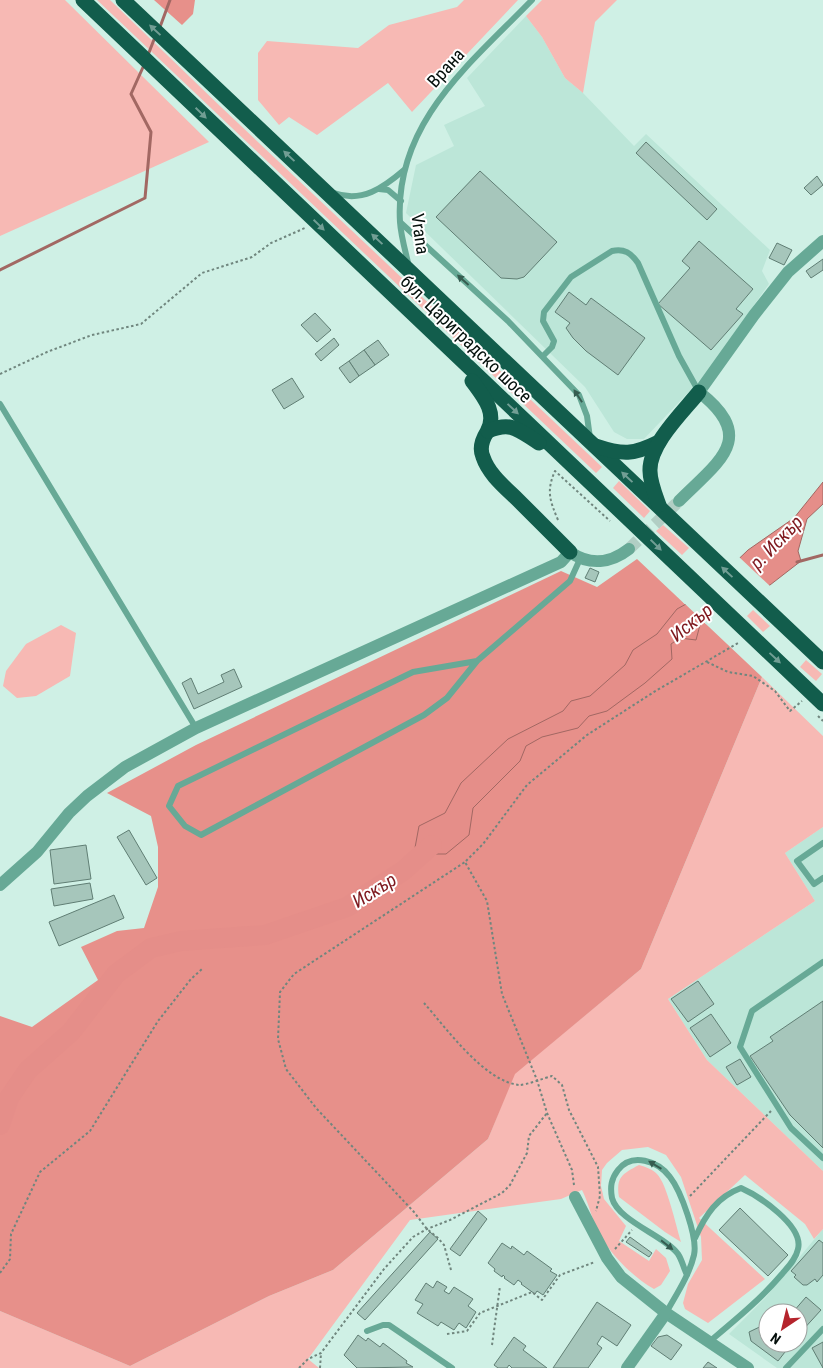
<svg xmlns="http://www.w3.org/2000/svg" width="823" height="1368" font-family="'Roboto Condensed',sans-serif">
<rect width="100%" height="100%" fill="#cff0e5"/>
<g fill="#bce6d8" fill-rule="evenodd">
<polygon points="526,16 542,37 565,78 583,93 634,146 646,134 770,250 762,271 769,284 701,379 644,439 627,439 614,432 585,387 406,213 416,165 454,146 444,125 485,106 467,78"/>
<polygon points="823,827 823,1171 707,1060 668,999 815,901 785,853"/>
<path d="M823,1229V1368H777L729,1334L766,1297ZM768,1313H798V1343H768Z"/>
</g>
<g fill="#f7b9b4">
<polygon points="0,0 65,0 209,142 0,236"/>
<polygon points="97,0 110,0 220,106 602,467 596,473"/>
<polygon points="464,0 518,0 412,112 388,83 317,135 289,117 279,125 258,100 258,53 267,41 358,48 389,25 457,7"/>
<polygon points="542,0 617,0 595,22 583,93 565,78 542,37 526,16"/>
<polygon points="619,481 650,511 644,518 613,488"/>
<polygon points="663,525 689,548 682,555 656,531"/>
<polygon points="753,610 770,626 763,632 747,616"/>
<polygon points="61,625 76,633 70,676 36,696 17,698 3,686 6,671 26,644"/>
<polygon points="806,660 822,674 816,681 800,667"/>
<path d="M762,677L823,736V827L785,853L815,901L668,999L707,1060L823,1171V1229L814,1239L805,1224L745,1175L699,1218L765,1279L708,1323L685,1309L683,1303L688,1284L702,1260L701,1237L681,1177L666,1155L648,1147L622,1150L607,1163L602,1170L601,1186L604,1199L626,1226L619,1241L649,1261L656,1249L666,1258L670,1271L661,1285L654,1289C632,1277 606,1250 596,1227C591,1215 588,1202 582,1190L561,1199L410,1220L308,1359L319,1368H0V1311L130,1366L269,1296L333,1270L488,1139L514,1074L641,969Z"/>
<path d="M639,1165C646,1167 652,1169 657,1174C667,1184 676,1226 681,1242L665,1232L619,1197C616,1177 622,1174 639,1165Z"/>
</g>
<g fill="#e7908a">
<polygon points="154,0 195,0 193,14 182,25"/>
<polygon points="637,559 762,677 641,969 515,1074 488,1139 333,1270 269,1296 130,1366 0,1311 0,1016 32,1027 98,980 81,947 117,931 144,928 158,887 158,847 151,816 107,793 196,745 561,571 597,587"/>
</g>
<polygon fill="#e58e89" stroke="#a26863" points="823,482 823,504 807,519 798,551 801,561 770,585 728,600 700,625 696,640 680,638 671,644 672,659 645,683 607,711 589,716 578,728 542,737 526,746 520,761 473,808 469,835 446,854 431,854 412,864 419,826 445,813 461,783 508,739 563,711 571,701 590,696 625,665 633,650 657,634 677,609 699,597 748,550 794,518"/>
<polygon fill="#cff0e5" points="738,556 771,587 729,602 706,624 683,602 697,595"/>
<g fill="none" stroke-linecap="round" stroke-linejoin="round">
<g stroke="#a26863" stroke-width="3">
<polyline points="160,27 170,0"/>
<polyline points="148,55 155,37"/>
<polyline points="0,270 145,198 151,132 131,94 144,65"/>
<polyline points="797,562 823,555"/>
</g>
<polyline stroke="#e58e89" stroke-width="20" points="0,1125 9,1098 28,1070 71,1032 116,974 151,948 181,941 265,935 347,907 403,871 432,845"/>
</g>
<g fill="#a6c6bb" stroke="#607e74">
<polygon points="646,142 717,209 707,220 636,153"/>
<polygon points="480,171 557,242 524,277 517,279 501,278 436,217"/>
<polygon points="817,176 823,185 811,195 804,188"/>
<polygon points="699,241 753,289 736,309 743,314 711,350 658,304 690,268 682,261"/>
<polygon points="777,243 792,250 784,265 769,258"/>
<polygon points="823,259 823,270 811,278 806,271"/>
<polygon points="569,292 586,305 591,298 645,338 618,375 586,351 573,338 566,328 570,323 555,312"/>
<polygon points="315,313 331,330 317,342 301,325"/>
<polygon points="334,338 339,345 321,361 315,354"/>
<polygon points="378,340 389,355 375,365 364,350"/>
<polygon points="364,350 375,365 359,376 349,361"/>
<polygon points="349,361 359,376 350,383 339,368"/>
<polygon points="292,378 304,397 284,409 272,390"/>
<polygon points="590,568 599,572 595,582 585,578"/>
<polygon points="234,669 242,687 194,709 182,683 191,678 198,694 224,682 221,675"/>
<polygon points="129,830 157,878 146,885 117,837"/>
<polygon points="86,845 91,879 54,884 50,850"/>
<polygon points="90,883 93,899 54,906 51,889"/>
<polygon points="114,895 124,918 59,946 49,922"/>
<polygon points="698,981 714,1004 688,1022 671,999"/>
<polygon points="823,1001 823,1148 790,1115 750,1056 773,1041 770,1037"/>
<polygon points="711,1014 731,1043 710,1057 690,1028"/>
<polygon points="740,1059 751,1077 737,1085 726,1067"/>
<polygon points="740,1208 788,1255 768,1276 719,1230"/>
<polygon points="478,1211 487,1219 460,1256 450,1249"/>
<polygon points="430,1232 438,1239 365,1320 357,1313"/>
<polygon points="630,1237 652,1253 649,1257 626,1242"/>
<polygon points="819,1240 823,1243 823,1275 817,1282 815,1279 807,1285 803,1285 794,1277 796,1275 791,1271"/>
<polygon points="502,1243 511,1249 512,1246 524,1255 527,1251 552,1269 550,1271 557,1275 543,1295 537,1291 535,1294 521,1284 522,1283 518,1280 514,1285 504,1278 505,1277 503,1275 502,1277 494,1271 495,1269 488,1263"/>
<polygon points="437,1281 447,1287 444,1291 449,1294 454,1287 473,1299 468,1306 476,1312 466,1328 459,1323 454,1330 441,1322 438,1326 417,1313 423,1304 415,1300 426,1283 433,1288"/>
<polygon points="806,1297 821,1310 801,1332 798,1330 798,1313 786,1313 790,1308 793,1312"/>
<polygon points="597,1302 631,1325 617,1346 602,1336 597,1344 602,1348 588,1368 553,1368"/>
<polygon points="768,1323 768,1343 792,1343 778,1361 751,1341 749,1332"/>
<polygon points="358,1335 366,1341 368,1338 380,1347 383,1343 407,1361 406,1363 413,1367 357,1368 344,1355"/>
<polygon points="667,1335 682,1345 671,1360 651,1346 658,1337"/>
<polygon points="514,1337 526,1346 523,1350 547,1368 512,1368 509,1365 507,1368 498,1368 494,1365"/>
<polygon points="823,1342 823,1368 812,1348"/>
<polygon points="708,1362 717,1368 703,1368"/>
</g>
<g fill="none" stroke-linecap="round" stroke-linejoin="round">
<polyline stroke="#b1cec4" stroke-width="12" stroke-dasharray="12 6" stroke-linecap="butt" points="629,549 679,501"/>
<g stroke="#70867e" stroke-width="2" stroke-dasharray="2.5 2.5" stroke-linecap="butt">
<polyline points="0,374 47,352 92,335 141,324 202,273 252,257 271,243 305,228"/>
<path d="M558,520C550,501 546,491 555,471L610,521"/>
<polyline points="707,662 728,672 753,676 775,691 790,711 802,701"/>
<polyline points="818,716 823,721"/>
<path d="M424,1003C447,1029 484,1081 519,1085C527,1085 544,1078 552,1076L562,1085L569,1110L598,1167L600,1196L596,1211"/>
<polyline points="574,1185 572,1170 547,1113 537,1080 502,994 487,901 465,862 483,844 527,785 587,735 657,690 740,642"/>
<polyline points="690,1196 771,1111"/>
<polyline points="615,1249 632,1230"/>
<polyline points="451,1270 444,1245 438,1238 427,1229 414,1212 316,1108 286,1069 278,1039 280,992 294,974 465,862"/>
<polyline points="0,1273 10,1259 11,1234 40,1172 90,1131 158,1021 191,979 202,969"/>
<polyline points="447,1334 467,1331 480,1313 532,1292 542,1300 560,1275 595,1262"/>
<polyline points="492,1345 500,1286"/>
<polyline points="299,1368 308,1359 321,1353 384,1269 413,1237 427,1229 450,1220 502,1193 510,1185 527,1153 529,1136 547,1113"/>
<polyline points="320,1368 321,1353"/>
</g>
<g stroke="#67a996" stroke-width="6">
<polyline points="379,189 388,190 401,201"/>
<path d="M334,193C362,203 383,188 404,170"/>
<polyline points="401,223 508,321 579,395 587,416 590,438"/>
<path d="M409,267C406,253 401,237 400,222C394,123 470,64 532,0"/>
<path d="M543,356L552,347L554,341L543,321L544,312L571,277L612,251C624,248 631,253 638,263L679,356L699,392"/>
<polyline points="0,404 196,728"/>
<polyline points="477,661 413,672 178,786 169,806 185,826 201,835 424,715 447,698 477,661 570,581 580,559"/>
<polyline points="823,843 797,861 814,884 823,878"/>
<polyline points="823,962 752,1011 740,1047 791,1128 823,1158"/>
<path d="M695,1238C706,1214 717,1197 741,1188C759,1196 804,1226 798,1249C796,1259 788,1267 782,1274C760,1300 734,1321 709,1342"/>
<path d="M666,1313C676,1295 689,1276 694,1255C698,1238 681,1191 670,1177C658,1161 632,1152 618,1170C611,1179 610,1187 612,1198C618,1221 665,1236 678,1254C682,1260 684,1269 687,1275"/>
<polyline points="367,1331 383,1325 389,1325 452,1368"/>
<polyline points="786,1368 823,1329"/>
</g>
<g stroke="#67a996" stroke-width="12">
<path d="M679,501C719,461 758,438 699,392L754,315L788,272L823,241"/>
<path d="M0,885L37,852L69,813L87,796L125,767L196,728L561,562L570,552C590,566 611,563 629,549"/>
<polyline points="575,1197 607,1258 621,1277 666,1313 748,1368"/>
<polyline points="627,1368 666,1313"/>
</g>
<g stroke="#125d4c" stroke-width="15">
<polyline points="83,0 823,704"/>
<polyline points="123,0 823,662"/>
<path d="M472,381C483,396 498,413 487,432C482,440 479,448 483,457C489,475 506,488 519,501C536,518 553,535 570,552"/>
<path d="M488,431C512,421 518,430 539,443"/>
<path d="M596,446C623,455 633,455 659,442"/>
<path d="M659,505C655,494 650,482 650,471C649,444 683,412 699,392"/>
</g>
</g>
<defs><path id="oneway-solid" d="M-6-.8H1V-3.2L6.5 0L1 3.2V.8H-6Z" transform="scale(1.25)"/></defs>
<g fill="#719e94">
<use href="#oneway-solid" transform="translate(155 30) rotate(-137)"/>
<use href="#oneway-solid" transform="translate(201 113) rotate(44)"/>
<use href="#oneway-solid" transform="translate(289 156) rotate(-137)"/>
<use href="#oneway-solid" transform="translate(319 225) rotate(44)"/>
<use href="#oneway-solid" transform="translate(377 239) rotate(-137)"/>
<use href="#oneway-solid" transform="translate(513 409) rotate(43)"/>
<use href="#oneway-solid" transform="translate(627 477) rotate(-137)"/>
<use href="#oneway-solid" transform="translate(656 545) rotate(44)"/>
<use href="#oneway-solid" transform="translate(727 572) rotate(-137)"/>
<use href="#oneway-solid" transform="translate(775 658) rotate(43)"/>
</g>
<g fill="#365c50">
<use href="#oneway-solid" transform="translate(463 280) rotate(-138)"/>
<use href="#oneway-solid" transform="translate(578 396) rotate(-123)"/>
<use href="#oneway-solid" transform="translate(655 1165) rotate(-149)"/>
<use href="#oneway-solid" transform="translate(667 1245) rotate(38)"/>
</g>
<g text-anchor="middle" stroke-width="4" stroke-linejoin="round" paint-order="stroke">
<g font-size="18" fill="#040f0b" stroke="#fff">
<text transform="translate(446 68) rotate(-48)" y="6">Врана</text>
<text transform="translate(420 234) rotate(82)" y="6">Vrana</text>
<text transform="translate(466 339) rotate(44)" y="6">бул. Цариградско шосе</text>
</g>
<g font-size="19" font-style="italic" fill="#7e181e" stroke="#fff">
<text transform="translate(776 542) rotate(-46)" y="7">р. Искър</text>
<text transform="translate(691 622) rotate(-39)" y="7">Искър</text>
<text transform="translate(374 890) rotate(-32)" y="7">Искър</text>
</g>
</g>
<g transform="translate(783 1328) rotate(215)"><circle r="24" fill="#ffffff" stroke="#9b9f9d"/>
<path d="M0-4L9 19L0 12L-9 19Z" fill="#b5242c"/>
<text y="-8" font-size="14" font-weight="bold" text-anchor="middle" fill="#040f0b">N</text>
</g>
</svg>
